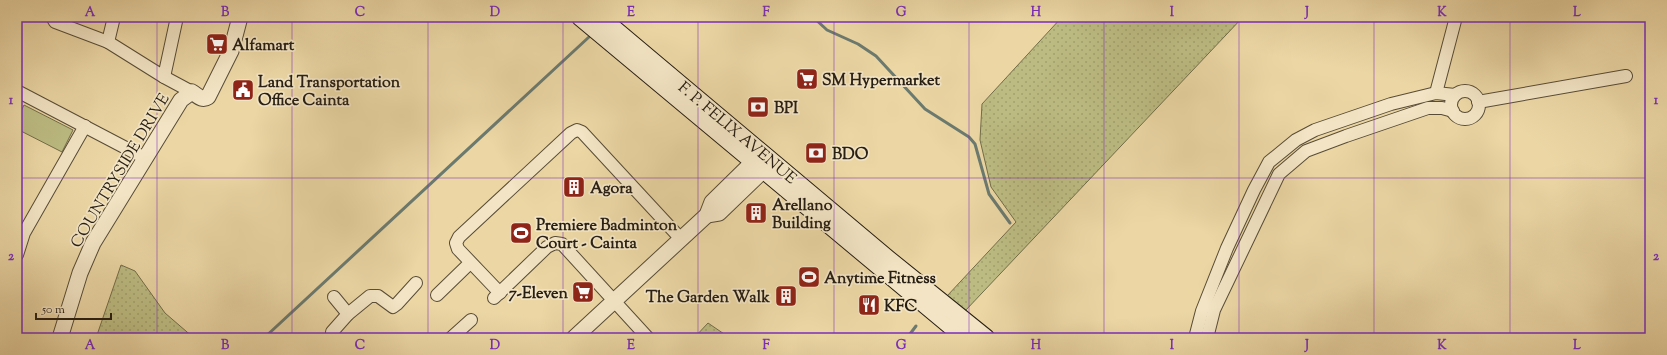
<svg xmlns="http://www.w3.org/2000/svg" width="1667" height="355" font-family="'Sorts Mill Goudy',serif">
<defs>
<pattern id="grass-dots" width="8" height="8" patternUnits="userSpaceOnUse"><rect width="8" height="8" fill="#bcbc82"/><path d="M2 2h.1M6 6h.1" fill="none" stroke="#a2a16f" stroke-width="1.8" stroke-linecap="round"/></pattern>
</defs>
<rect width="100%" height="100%" fill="#ebd6a4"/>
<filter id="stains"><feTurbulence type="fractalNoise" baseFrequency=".005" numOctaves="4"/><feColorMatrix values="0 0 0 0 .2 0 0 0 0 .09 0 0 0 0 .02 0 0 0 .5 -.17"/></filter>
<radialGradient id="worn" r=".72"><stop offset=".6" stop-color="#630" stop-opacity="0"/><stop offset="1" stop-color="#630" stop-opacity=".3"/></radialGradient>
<g fill="url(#grass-dots)" stroke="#726d4a">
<polygon points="1062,17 1243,17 965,311 947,296 1016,222 991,187 980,140 982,104"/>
<polygon points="121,265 135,271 165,313 194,338 96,338"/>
<polygon points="708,323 730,338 694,338"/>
</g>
<polygon fill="#bcbc82" stroke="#726d4a" points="24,105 73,130 62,152 17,129 17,119"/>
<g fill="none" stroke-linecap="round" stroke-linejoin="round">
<g stroke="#6b7a6f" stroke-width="3">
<polyline points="813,17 827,30 858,44 876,56 925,109 969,137 975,144 989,194 1010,223"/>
<polyline points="264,338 589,37"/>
<polyline points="907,338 916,326"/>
</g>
<g stroke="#584c37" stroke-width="14">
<g id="minor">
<polyline points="52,17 55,22 108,42 164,77 192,92"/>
<polyline points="108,42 114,17"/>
<polyline points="164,77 177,17"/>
<polyline points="17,91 145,158"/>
<circle cx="1465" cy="105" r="14"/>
<polyline points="1436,93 1456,17"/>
<polyline points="1478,102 1626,76"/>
<polyline points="17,255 24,233 85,126"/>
<polyline points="500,293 458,249 456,243 459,237 571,133 577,130 582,132 681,239"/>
<polyline points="437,295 470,263"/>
<polyline points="334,297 348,314"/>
<polyline points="494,298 547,247 555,243 562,244 648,338"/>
<polyline points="332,338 332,332 348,314 370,296 378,296 393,307 397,304 416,283"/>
<polyline points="451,338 471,320"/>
<polyline points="1195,338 1202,311 1227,248 1254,190 1269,162 1296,140 1315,130 1391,104 1436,93 1455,95"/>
<polyline points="1207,338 1214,310 1279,174 1306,151 1346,136 1428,108 1442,108 1453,111"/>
</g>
</g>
<g stroke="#584c37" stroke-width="17">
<g id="tertiary">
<polyline points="707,215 719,213 771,163"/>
<path d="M60,338L80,273L93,243L181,100L192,92C198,96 202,101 208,97L231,51L240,17"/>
<polyline points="574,338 707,215 712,202 761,154"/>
</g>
</g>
<g stroke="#271e13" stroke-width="19">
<g id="secondary">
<polyline points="580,17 965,338"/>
<polyline points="600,17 888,259 986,338"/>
</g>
</g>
<use href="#minor" stroke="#f2e4c4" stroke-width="12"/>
<use href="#tertiary" stroke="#f2e4c4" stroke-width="15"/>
<use href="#secondary" stroke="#f2e4c4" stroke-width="17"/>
</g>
<path fill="none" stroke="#7b2cbf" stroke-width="1" stroke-opacity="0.55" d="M157,17V338M292,17V338M428,17V338M563,17V338M698,17V338M834,17V338M969,17V338M1104,17V338M1239,17V338M1374,17V338M1510,17V338M17,178H1650"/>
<defs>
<g id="supermarket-square" transform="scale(1.15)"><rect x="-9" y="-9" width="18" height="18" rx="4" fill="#8f2418" stroke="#f2e4c4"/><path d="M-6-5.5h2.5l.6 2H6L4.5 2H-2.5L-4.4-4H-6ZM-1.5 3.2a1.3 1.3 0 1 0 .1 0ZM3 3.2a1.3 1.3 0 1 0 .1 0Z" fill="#fff"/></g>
<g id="civic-square" transform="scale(1.15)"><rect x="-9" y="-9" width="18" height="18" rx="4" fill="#8f2418" stroke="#f2e4c4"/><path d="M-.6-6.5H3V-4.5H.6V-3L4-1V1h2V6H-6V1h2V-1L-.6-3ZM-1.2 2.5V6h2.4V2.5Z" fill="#fff"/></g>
<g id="bank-square" transform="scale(1.15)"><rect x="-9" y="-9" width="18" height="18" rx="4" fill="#8f2418" stroke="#f2e4c4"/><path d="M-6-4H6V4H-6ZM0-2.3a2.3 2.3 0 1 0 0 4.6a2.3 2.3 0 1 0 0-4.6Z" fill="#fff"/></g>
<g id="building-square" transform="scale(1.15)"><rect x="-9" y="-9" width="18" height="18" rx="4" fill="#8f2418" stroke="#f2e4c4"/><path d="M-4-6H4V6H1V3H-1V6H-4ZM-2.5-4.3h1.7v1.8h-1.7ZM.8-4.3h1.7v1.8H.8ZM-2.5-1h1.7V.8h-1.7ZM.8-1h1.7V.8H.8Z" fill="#fff"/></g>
<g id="stadium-square" transform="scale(1.15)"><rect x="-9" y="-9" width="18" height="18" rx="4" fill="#8f2418" stroke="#f2e4c4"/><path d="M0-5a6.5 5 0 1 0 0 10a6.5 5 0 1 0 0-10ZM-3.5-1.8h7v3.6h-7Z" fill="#fff"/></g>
<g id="restaurant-square" transform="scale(1.15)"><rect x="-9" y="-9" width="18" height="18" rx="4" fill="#8f2418" stroke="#f2e4c4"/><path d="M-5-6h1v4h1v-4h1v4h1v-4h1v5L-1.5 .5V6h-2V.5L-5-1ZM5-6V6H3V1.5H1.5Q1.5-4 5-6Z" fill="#fff"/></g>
</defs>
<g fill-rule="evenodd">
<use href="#supermarket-square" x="217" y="44"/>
<use href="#supermarket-square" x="807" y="79"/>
<use href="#civic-square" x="243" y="90"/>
<use href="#bank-square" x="758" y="107"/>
<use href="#bank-square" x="816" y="153"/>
<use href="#building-square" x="574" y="187"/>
<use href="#building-square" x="756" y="213"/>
<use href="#stadium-square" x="521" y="233"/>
<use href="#stadium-square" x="809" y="277"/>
<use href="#supermarket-square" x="583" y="292"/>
<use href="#building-square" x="786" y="296"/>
<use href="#restaurant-square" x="869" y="305"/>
</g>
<g text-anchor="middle" stroke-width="3.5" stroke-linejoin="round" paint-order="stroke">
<g font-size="16" font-weight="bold" fill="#271e13" stroke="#f2e4c4" text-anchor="start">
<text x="232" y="50">Alfamart</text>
<text x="822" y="85">SM Hypermarket</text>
<text x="258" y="87">Land Transportation<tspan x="258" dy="18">Office Cainta</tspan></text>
<text x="774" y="113">BPI</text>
<text x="832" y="159">BDO</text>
<text x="590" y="193">Agora</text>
<text x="772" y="210">Arellano<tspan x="772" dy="18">Building</tspan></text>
<text x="536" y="230">Premiere Badminton<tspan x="536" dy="18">Court - Cainta</tspan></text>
<text x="824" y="283">Anytime Fitness</text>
<text x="568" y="298" text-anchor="end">7-Eleven</text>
<text x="770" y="302" text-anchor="end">The Garden Walk</text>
<text x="884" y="311">KFC</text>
</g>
<g font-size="16" fill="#271e13" stroke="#f2e4c4">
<text transform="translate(738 132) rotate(40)" y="6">F. P. FELIX AVENUE</text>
<text transform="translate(119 170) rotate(-59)" y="6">COUNTRYSIDE DRIVE</text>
</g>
</g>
<rect width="1667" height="355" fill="none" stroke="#ebd6a4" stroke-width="44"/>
<path d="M36 313v6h75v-6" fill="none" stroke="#271e13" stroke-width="2"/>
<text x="42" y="313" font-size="12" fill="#271e13" stroke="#f2e4c4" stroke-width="3" paint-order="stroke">50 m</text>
<rect x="22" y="22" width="1623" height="311" fill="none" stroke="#7b2cbf" stroke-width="1.5"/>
<g font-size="13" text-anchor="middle" font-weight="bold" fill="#7b2cbf">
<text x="90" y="16">A</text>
<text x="225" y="16">B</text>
<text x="360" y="16">C</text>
<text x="495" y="16">D</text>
<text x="631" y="16">E</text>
<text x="766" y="16">F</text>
<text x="901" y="16">G</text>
<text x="1036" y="16">H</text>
<text x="1172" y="16">I</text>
<text x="1307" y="16">J</text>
<text x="1442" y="16">K</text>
<text x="1577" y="16">L</text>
<text x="11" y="104">1</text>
<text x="1656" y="104">1</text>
<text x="11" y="260">2</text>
<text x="1656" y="260">2</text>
<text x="90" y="349">A</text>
<text x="225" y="349">B</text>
<text x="360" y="349">C</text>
<text x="495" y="349">D</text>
<text x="631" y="349">E</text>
<text x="766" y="349">F</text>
<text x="901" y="349">G</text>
<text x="1036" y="349">H</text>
<text x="1172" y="349">I</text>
<text x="1307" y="349">J</text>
<text x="1442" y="349">K</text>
<text x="1577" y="349">L</text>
</g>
<rect width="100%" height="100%" filter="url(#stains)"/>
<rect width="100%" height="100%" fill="url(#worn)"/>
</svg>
